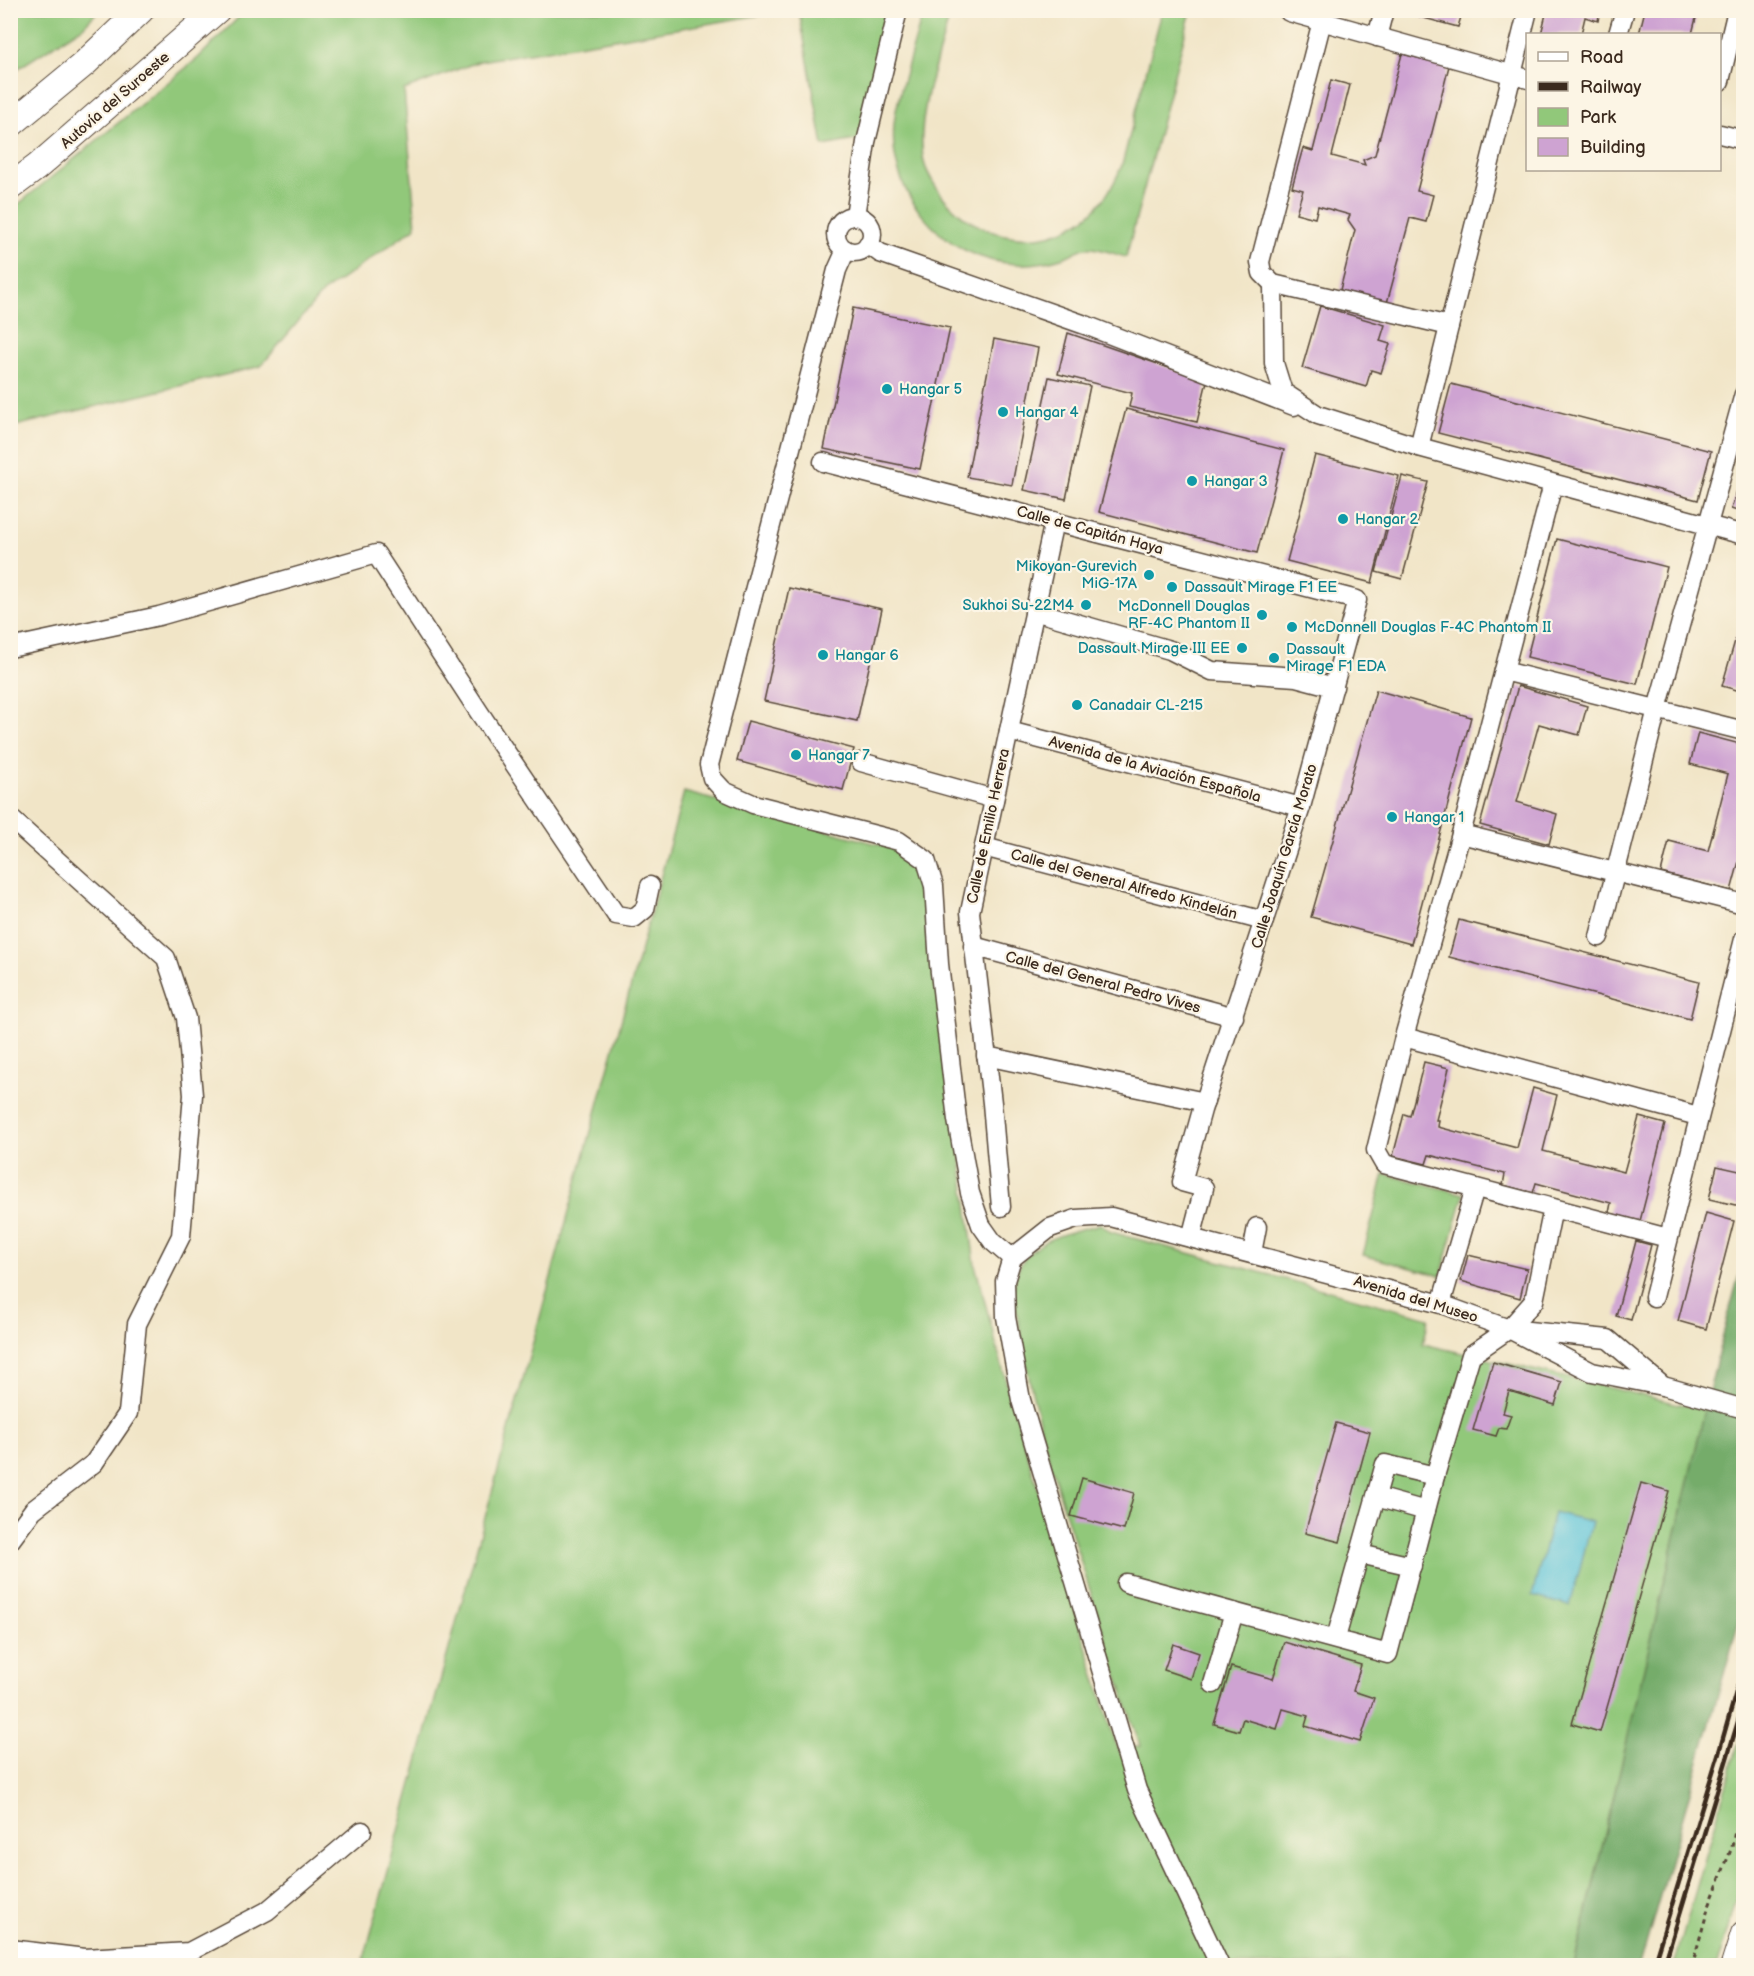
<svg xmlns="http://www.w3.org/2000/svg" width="1754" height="1976" font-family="'Balsamiq Sans',sans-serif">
<rect width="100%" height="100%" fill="#fcf5e5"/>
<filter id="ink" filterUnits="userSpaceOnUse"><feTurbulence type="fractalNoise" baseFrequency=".0167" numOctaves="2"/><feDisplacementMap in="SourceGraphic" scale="12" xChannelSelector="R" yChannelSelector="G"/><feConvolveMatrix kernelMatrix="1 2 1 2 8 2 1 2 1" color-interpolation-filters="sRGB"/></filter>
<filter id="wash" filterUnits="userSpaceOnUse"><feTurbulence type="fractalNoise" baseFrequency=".008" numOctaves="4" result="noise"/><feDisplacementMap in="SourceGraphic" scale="24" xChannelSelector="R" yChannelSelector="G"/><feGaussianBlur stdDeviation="1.35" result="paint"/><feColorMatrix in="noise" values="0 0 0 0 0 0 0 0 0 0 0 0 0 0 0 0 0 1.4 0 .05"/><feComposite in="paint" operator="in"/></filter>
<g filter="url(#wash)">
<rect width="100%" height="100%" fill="#f1e5c7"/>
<g fill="#91c87a" stroke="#66794c" stroke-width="1.5">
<polygon points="11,10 98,10 98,11 83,27 11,73"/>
<polygon points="245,11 245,10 785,11 480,61 404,90 416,227 322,293 261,366 11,427 11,210 198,58"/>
<polygon points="799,11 890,11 860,139 823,146"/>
<path d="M923,11H951C940,52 914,120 924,162C926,172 933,182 938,190C968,235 1032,253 1079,222C1100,209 1113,188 1122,165L1162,11H1191L1126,257C1117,255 1095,246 1086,248C1079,249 1072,254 1065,257C1049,262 1033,265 1016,264C942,260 883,191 895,116C901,83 915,44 923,11Z"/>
<path d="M684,792L892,848L914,867L926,895L975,1265L1011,1400L1118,1751L1140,1746C1120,1684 1100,1621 1080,1559C1057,1487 1034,1415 1022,1339C1018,1317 1009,1290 1019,1268C1033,1238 1073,1231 1101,1224L1111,1232L1429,1318L1423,1344L1705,1410L1574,1965L362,1966Z"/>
<polygon points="1384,1174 1464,1194 1441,1276 1363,1255"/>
<polygon points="1743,1728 1743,1879 1717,1965 1674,1965"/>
</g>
<polygon fill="#74ac6a" stroke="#586b44" stroke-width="1.5" points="1743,1260 1743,1608 1640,1965 1574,1966 1719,1350"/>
<polygon fill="#5cc4d9" stroke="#4c777c" stroke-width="1.5" points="1554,1512 1592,1522 1570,1606 1532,1596"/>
<g id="blocks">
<g fill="#cea3d2">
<polygon points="1421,10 1463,10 1458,27 1420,17"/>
<polygon points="1547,10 1600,10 1598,21 1585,17 1581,34 1541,34"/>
<polygon points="1645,10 1698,10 1692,34 1639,34"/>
<polygon points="1402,54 1449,66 1417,191 1433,195 1426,222 1410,218 1387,303 1340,290 1355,230 1348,220 1350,215 1318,206 1315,218 1296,213 1303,190 1292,187 1303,148 1313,151 1331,80 1350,85 1332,156 1365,165 1363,160 1375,155"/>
<polygon points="1320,306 1385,325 1380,341 1390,344 1381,373 1371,370 1366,387 1302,368"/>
<polygon points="853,308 950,328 920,469 824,449"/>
<polygon points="1068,333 1207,381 1197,422 1129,407 1132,393 1058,374"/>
<polygon points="994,339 1038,348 1012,485 967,477"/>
<polygon points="1049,377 1090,386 1066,499 1024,490"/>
<polygon points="1451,384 1711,451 1698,500 1438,433"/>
<polygon points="1126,409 1284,450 1257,553 1099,512"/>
<polygon points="1315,455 1399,476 1372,583 1287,561"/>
<polygon points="1742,475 1744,476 1744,513 1731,509"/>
<polygon points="1402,476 1428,482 1402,579 1376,572"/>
<polygon points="1557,539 1667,567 1637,684 1527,657"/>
<polygon points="789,588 882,609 857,721 764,701"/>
<polygon points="1743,613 1744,613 1744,692 1722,686"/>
<polygon points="1518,686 1587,706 1579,735 1539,724 1517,802 1557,814 1549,844 1480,825"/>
<polygon points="1376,690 1471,717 1411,944 1311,917"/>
<polygon points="748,721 854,749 843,790 737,761"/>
<polygon points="1698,733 1744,745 1744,843 1731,891 1661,873 1669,841 1708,851 1728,774 1690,764"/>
<polygon points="1459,920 1699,982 1690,1019 1449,957"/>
<polygon points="1424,1062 1449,1068 1436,1120 1439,1120 1438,1127 1517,1148 1533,1088 1557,1095 1543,1151 1624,1172 1639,1117 1665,1124 1640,1221 1609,1213 1611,1203 1536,1183 1533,1193 1503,1185 1505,1174 1429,1155 1426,1164 1393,1156 1404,1114 1410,1116"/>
<polygon points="1717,1166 1744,1172 1744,1192 1740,1206 1709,1199"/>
<polygon points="1706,1213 1734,1221 1706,1329 1678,1321"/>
<polygon points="1636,1241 1651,1245 1631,1320 1616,1316"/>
<polygon points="1468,1255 1527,1269 1520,1298 1461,1281"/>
<polygon points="1493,1362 1562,1382 1555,1405 1509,1391 1503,1413 1511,1415 1506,1429 1499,1428 1496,1436 1473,1430"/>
<polygon points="1336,1423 1370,1432 1340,1542 1305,1533"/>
<polygon points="1082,1478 1134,1493 1124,1530 1071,1516"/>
<polygon points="1641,1483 1669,1491 1600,1732 1572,1724"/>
<polygon points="1284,1642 1361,1665 1353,1691 1374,1698 1360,1742 1305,1726 1308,1716 1283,1709 1277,1729 1243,1719 1239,1731 1214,1724 1231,1667 1273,1679"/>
<polygon points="1173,1644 1199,1653 1191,1679 1164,1670"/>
</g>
</g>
</g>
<g filter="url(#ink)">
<use href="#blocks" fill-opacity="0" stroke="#564637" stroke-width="1.5"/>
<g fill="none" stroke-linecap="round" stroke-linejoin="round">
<g stroke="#564637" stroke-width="21">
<g id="minor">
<polyline points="1289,12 1528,79"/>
<polyline points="1322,21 1260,262 1262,273 1273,284 1449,326"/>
<polyline points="1618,34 1625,10"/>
<polyline points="1377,37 1384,10"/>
<polyline points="1720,81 1737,10"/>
<polyline points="1720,134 1744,140"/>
<polyline points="855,216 866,142 898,10"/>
<circle cx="854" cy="234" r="18"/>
<polyline points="868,244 880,253 1088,326 1294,406"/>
<polyline points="846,250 837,270 709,765 712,778 724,791 753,804 899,841 926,860 934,886 939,964 957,1120 970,1193 981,1225 993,1242 1012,1258"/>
<polyline points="1273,284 1274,363 1283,392 1318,415 1419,447 1744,535"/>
<polyline points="1419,447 1528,10"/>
<polyline points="823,462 1357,600 1301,807 1202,1110 1182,1182 1204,1188 1191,1238"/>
<polyline points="1553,484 1461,834 1404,1037 1376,1150 1384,1164 1668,1238"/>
<polyline points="1034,611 1170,650 1212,671 1296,677 1334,687"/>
<polyline points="10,648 159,616 376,554 479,712 616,915 634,918 645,909 650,886"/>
<polyline points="1504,671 1744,731"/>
<polyline points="1009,731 1301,807"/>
<polyline points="861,762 994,799"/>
<polyline points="10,818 166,958 186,1018 193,1095 181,1236 137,1324 128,1413 94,1463 33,1510 10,1541"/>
<polyline points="1461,834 1744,904"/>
<polyline points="984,847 1264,921"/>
<polyline points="1599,937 1657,709 1744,394"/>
<polyline points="973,946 1234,1017"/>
<polyline points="1404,1037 1698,1116"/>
<polyline points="986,1056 1205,1102"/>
<polyline points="1001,1207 992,1103 970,912 1054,521"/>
<polyline points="1252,1253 1257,1227"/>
<polyline points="1654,1297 1744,939"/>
<polyline points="1441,1304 1475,1188"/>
<polyline points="1509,1329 1534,1301 1553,1208"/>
<polyline points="1376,1497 1426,1511"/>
<polyline points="1360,1554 1412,1566"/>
<polyline points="1126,1583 1388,1654 1435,1476 1471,1355 1509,1329 1592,1372 1662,1386"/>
<polyline points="1336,1638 1385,1464 1435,1476"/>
<polyline points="1213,1684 1234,1612"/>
<polyline points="10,1949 85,1958 189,1952 267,1911 362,1831"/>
<polyline points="1220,1966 1137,1790 1021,1400 1006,1317 1005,1281 1012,1258 1050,1228 1076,1219 1111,1217 1441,1304 1509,1329 1608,1339 1663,1386 1744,1409"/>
</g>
</g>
<g stroke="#564637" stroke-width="28">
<g id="highway">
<polyline points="10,125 84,64 141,10"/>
<polyline points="10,187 37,167 217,10"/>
<polyline points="1734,1966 1744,1934"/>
</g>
</g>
<polyline stroke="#564637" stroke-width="3" stroke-dasharray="4.5 4.5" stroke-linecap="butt" points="1692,1966 1708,1909 1732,1847 1738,1814 1744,1797"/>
<use href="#minor" stroke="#fff" stroke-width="18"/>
<use href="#highway" stroke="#fff" stroke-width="26"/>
<g stroke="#3b2a1e" stroke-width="4.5">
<polyline points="1653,1966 1719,1752 1744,1664"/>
<polyline points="1664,1966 1744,1702"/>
</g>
</g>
</g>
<g fill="#0f9aa8" stroke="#fcf5e5" stroke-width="2">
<circle cx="887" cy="389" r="6"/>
<circle cx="1003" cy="412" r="6"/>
<circle cx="1192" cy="481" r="6"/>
<circle cx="1343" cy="519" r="6"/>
<circle cx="1149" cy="575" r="6"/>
<circle cx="1172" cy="587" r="6"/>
<circle cx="1086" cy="605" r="6"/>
<circle cx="1262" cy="615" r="6"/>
<circle cx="1292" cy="627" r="6"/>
<circle cx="1242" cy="648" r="6"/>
<circle cx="823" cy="655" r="6"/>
<circle cx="1274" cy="658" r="6"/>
<circle cx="1077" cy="705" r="6"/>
<circle cx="796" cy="755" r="6"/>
<circle cx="1392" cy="817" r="6"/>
</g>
<g text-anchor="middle" stroke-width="4.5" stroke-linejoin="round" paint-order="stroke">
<g font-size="15" fill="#3b2a1e" stroke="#fcf5e5">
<text transform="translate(115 100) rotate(-41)" y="5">Autovía del Suroeste</text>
<text transform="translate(1090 530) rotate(15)" y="5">Calle de Capitán Haya</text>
<text transform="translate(1155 769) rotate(15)" y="5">Avenida de la Aviación Española</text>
<text transform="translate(988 826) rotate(-78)" y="5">Calle de Emilio Herrera</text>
<text transform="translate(1284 856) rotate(-73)" y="5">Calle Joaquín García Morato</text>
<text transform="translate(1124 884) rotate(15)" y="5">Calle del General Alfredo Kindelán</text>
<text transform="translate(1103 982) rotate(15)" y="5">Calle del General Pedro Vives</text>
<text transform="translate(1416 1299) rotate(17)" y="5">Avenida del Museo</text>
</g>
<g font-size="15" fill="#0d838f" stroke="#fcf5e5" text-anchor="start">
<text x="899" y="394">Hangar 5</text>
<text x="1015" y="417">Hangar 4</text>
<text x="1204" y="486">Hangar 3</text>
<text x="1355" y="524">Hangar 2</text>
<text x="1137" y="571" text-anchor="end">Mikoyan-Gurevich<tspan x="1137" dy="17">MiG-17A</tspan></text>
<text x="1184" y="592">Dassault Mirage F1 EE</text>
<text x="1074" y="610" text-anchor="end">Sukhoi Su-22M4</text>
<text x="1250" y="611" text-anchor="end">McDonnell Douglas<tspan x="1250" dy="17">RF-4C Phantom II</tspan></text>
<text x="1304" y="632">McDonnell Douglas F-4C Phantom II</text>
<text x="1230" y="653" text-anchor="end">Dassault Mirage III EE</text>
<text x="1286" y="654">Dassault<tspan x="1286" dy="17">Mirage F1 EDA</tspan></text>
<text x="835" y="660">Hangar 6</text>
<text x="1089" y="710">Canadair CL-215</text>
<text x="808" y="760">Hangar 7</text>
<text x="1404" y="822">Hangar 1</text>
</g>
</g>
<rect width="1754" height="1976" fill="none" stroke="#fcf5e5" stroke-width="36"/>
<rect x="1526" y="33" width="195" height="138" fill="#fcf5e5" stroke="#afa495" stroke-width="1.5"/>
<rect x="1538" y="52" width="30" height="9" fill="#ffffff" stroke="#afa495" stroke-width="1.5"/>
<text x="1580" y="63" font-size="18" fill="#3b2a1e">Road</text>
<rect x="1538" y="82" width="30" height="9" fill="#3b2a1e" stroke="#afa495" stroke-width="1.5"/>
<text x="1580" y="93" font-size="18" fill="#3b2a1e">Railway</text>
<rect x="1538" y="108" width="30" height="18" fill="#91c87a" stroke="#afa495" stroke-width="1.5"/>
<text x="1580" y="123" font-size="18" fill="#3b2a1e">Park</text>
<rect x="1538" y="138" width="30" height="18" fill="#cea3d2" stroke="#afa495" stroke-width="1.5"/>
<text x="1580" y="153" font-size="18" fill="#3b2a1e">Building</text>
</svg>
